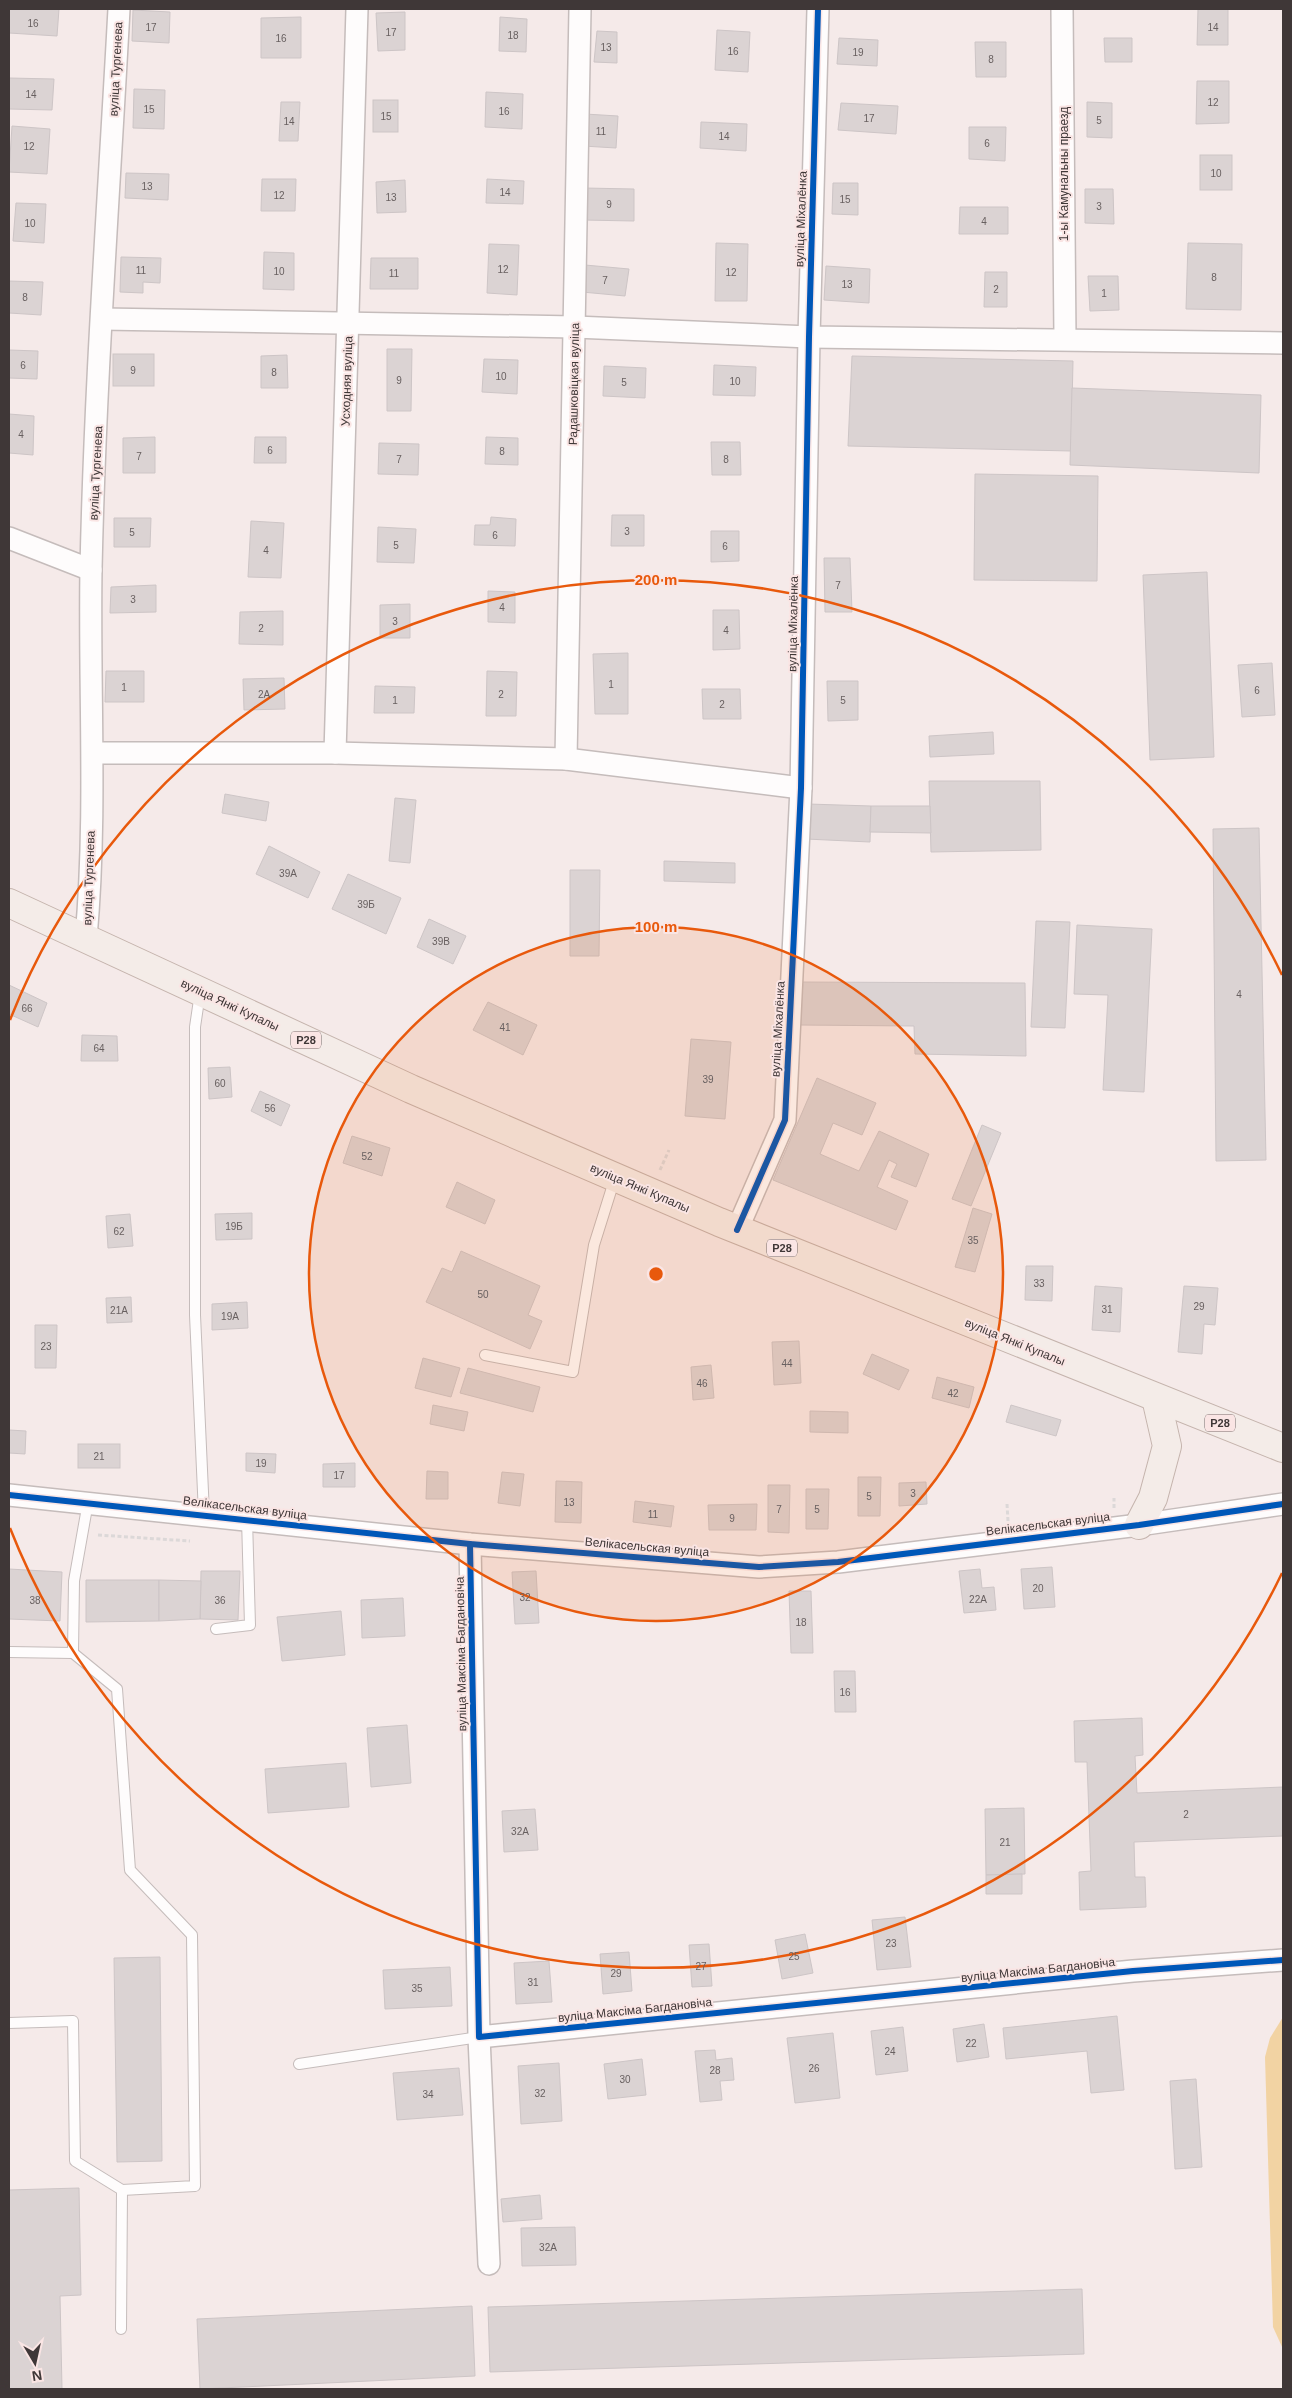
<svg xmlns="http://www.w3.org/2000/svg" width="1292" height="2398" font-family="Arial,sans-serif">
<rect width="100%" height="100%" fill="#f5eae9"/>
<polygon fill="#f2d3a3" points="1283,2017 1283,2349 1273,2327 1265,2057 1270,2038"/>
<g fill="#dbd3d3" stroke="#cdc5c6">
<polygon points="9,9 59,9 57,36 9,33"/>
<polygon points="1198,9 1228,9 1228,45 1197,45"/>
<polygon points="133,10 170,12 169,43 132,41"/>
<polygon points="405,12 405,50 378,51 376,13"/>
<polygon points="301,17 301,58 261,58 261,18"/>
<polygon points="500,17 527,19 526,52 499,51"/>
<polygon points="717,30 750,32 748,72 715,70"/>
<polygon points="597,31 617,32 617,63 594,62"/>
<polygon points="839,38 878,40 877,66 837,64"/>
<polygon points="1104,38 1132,38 1132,62 1105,62"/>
<polygon points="975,42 1006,42 1006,77 976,77"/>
<polygon points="9,78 54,79 52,110 9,109"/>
<polygon points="1197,81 1229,81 1229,123 1196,124"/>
<polygon points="134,89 165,90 164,129 133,128"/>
<polygon points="486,92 523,94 522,129 485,127"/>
<rect x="373" y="100" width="25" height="32"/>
<polygon points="281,102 300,102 298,141 279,141"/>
<polygon points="1087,102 1112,103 1112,138 1087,137"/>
<polygon points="841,103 898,106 896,134 838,130"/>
<polygon points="585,114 618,116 616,148 583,146"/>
<polygon points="701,122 747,124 746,151 700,148"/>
<polygon points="12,126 50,129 47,174 9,172"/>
<polygon points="969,127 1006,127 1005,161 969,159"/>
<rect x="1200" y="155" width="32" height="35"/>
<polygon points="126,173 169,174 168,200 125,198"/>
<polygon points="262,179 296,179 295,211 261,211"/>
<polygon points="487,179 524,181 523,204 486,203"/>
<polygon points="405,180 406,212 377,213 376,182"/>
<polygon points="833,183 858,183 858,215 832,214"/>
<polygon points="584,188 634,189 634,221 583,220"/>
<polygon points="1085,189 1113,189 1114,224 1085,223"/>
<polygon points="16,203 46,204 44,243 13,241"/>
<polygon points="960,207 1008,207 1008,234 959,234"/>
<polygon points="716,243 748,244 747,301 715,301"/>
<polygon points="1188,243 1242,244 1241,310 1186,309"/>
<polygon points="489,244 519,245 517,295 487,293"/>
<polygon points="264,252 294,253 294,290 263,289"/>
<polygon points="121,257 161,258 160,283 143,282 143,293 120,292"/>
<polygon points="371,258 418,258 418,289 370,289"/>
<polygon points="585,265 629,269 625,296 582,292"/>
<polygon points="826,266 870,269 869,303 824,300"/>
<polygon points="985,272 1007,272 1007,307 984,307"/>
<polygon points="1088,276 1118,276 1119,310 1090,311"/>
<polygon points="9,281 43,282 41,315 9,313"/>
<polygon points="387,349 412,349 411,411 387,411"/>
<polygon points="9,350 38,351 37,379 9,378"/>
<rect x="113" y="354" width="41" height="32"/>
<polygon points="287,355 288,388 261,388 261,356"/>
<polygon points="852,356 1073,361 1071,451 848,446"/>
<polygon points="484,359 518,360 517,394 482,392"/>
<polygon points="714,365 756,367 755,396 713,395"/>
<polygon points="604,366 646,368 645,398 603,396"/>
<polygon points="1072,388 1261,395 1259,473 1070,465"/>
<polygon points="9,414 34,416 33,455 9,453"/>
<polygon points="155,437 155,473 123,473 123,438"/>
<polygon points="255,437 286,437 286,463 254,463"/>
<polygon points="486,437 518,438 518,465 485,464"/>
<polygon points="711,442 740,442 741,475 712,475"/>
<polygon points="379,443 419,444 418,475 378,474"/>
<polygon points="975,474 1098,476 1097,581 974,580"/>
<polygon points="612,515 644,515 644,546 611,546"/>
<polygon points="491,517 516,519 515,546 474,545 475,525 490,525"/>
<polygon points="114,518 151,518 150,547 114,547"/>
<polygon points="251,521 284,523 281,578 248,577"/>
<polygon points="378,527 416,529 414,563 377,562"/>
<polygon points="711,531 739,531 739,561 711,562"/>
<polygon points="824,558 850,558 852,612 825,612"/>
<polygon points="1207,572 1214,757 1150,760 1143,575"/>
<polygon points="156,585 156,612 110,613 111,587"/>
<polygon points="488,591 515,592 515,623 488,622"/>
<polygon points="410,604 410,638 380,638 380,605"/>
<polygon points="713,610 739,610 740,649 713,650"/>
<polygon points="283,611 283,645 239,644 240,612"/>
<polygon points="628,653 628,714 595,714 593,654"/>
<polygon points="1272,663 1275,715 1242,717 1238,665"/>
<polygon points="106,671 144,671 144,702 105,702"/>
<polygon points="487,671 517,672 516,716 486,716"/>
<polygon points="284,678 285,709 244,710 243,679"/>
<polygon points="827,681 858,681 858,720 828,721"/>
<polygon points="375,686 415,687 414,713 374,713"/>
<polygon points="702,689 740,689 741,719 703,719"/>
<polygon points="993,732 994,754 930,757 929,736"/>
<polygon points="929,781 1040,781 1041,850 931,852"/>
<polygon points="225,794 269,802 266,821 222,813"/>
<polygon points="395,798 416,800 410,863 389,861"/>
<polygon points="808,804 871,806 870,842 806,839"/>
<polygon points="871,806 930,806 931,833 870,832"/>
<polygon points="1259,828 1266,1160 1216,1161 1213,829"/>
<polygon points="269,846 320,872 308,898 256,874"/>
<polygon points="664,861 735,863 735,883 664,881"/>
<polygon points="570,870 600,870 599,956 570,956"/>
<polygon points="348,874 401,898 386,934 332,909"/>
<polygon points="429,919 466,936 453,964 417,947"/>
<polygon points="1036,921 1070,922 1065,1028 1031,1027"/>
<polygon points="1077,925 1152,929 1144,1092 1103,1090 1108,995 1074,994"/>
<polygon points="799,982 1025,983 1026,1056 915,1054 914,1026 799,1025"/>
<polygon points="9,985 47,1003 38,1027 9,1014"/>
<polygon points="488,1002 537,1025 523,1055 473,1030"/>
<polygon points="82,1035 117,1036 118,1061 81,1061"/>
<polygon points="691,1039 731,1042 725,1119 685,1116"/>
<polygon points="230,1067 232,1097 209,1099 208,1068"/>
<polygon points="817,1078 876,1103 862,1135 833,1123 820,1154 859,1171 879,1131 929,1154 916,1187 891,1177 897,1164 889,1160 877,1187 908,1201 896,1230 773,1180"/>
<polygon points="260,1091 290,1105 281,1126 251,1111"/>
<polygon points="982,1125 1001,1133 971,1206 952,1199"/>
<polygon points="352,1136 390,1148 382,1176 343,1163"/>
<polygon points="457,1182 495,1200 485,1224 446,1207"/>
<polygon points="973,1208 992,1214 975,1272 955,1267"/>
<polygon points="252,1213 252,1239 216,1240 215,1214"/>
<polygon points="130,1214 133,1246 108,1248 106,1216"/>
<polygon points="461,1251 540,1286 528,1315 542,1321 530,1349 426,1302 442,1268 452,1272"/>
<polygon points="1026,1266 1053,1266 1052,1301 1025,1300"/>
<polygon points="1095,1286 1122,1288 1120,1332 1092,1330"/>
<polygon points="1184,1286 1218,1288 1215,1325 1204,1324 1202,1354 1178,1352"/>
<polygon points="131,1297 132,1322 107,1323 106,1298"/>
<polygon points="247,1302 248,1328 212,1330 212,1304"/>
<polygon points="35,1325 57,1325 56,1368 35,1368"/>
<polygon points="799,1341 801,1383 774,1385 772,1342"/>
<polygon points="872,1354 909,1370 899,1390 863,1374"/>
<polygon points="423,1358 460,1368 451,1397 415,1388"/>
<polygon points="711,1365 714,1398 693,1400 691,1367"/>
<polygon points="468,1368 540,1387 533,1412 460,1393"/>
<polygon points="937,1377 974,1387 969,1408 932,1398"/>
<polygon points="433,1405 468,1412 464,1431 430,1424"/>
<polygon points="1011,1405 1061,1420 1056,1436 1006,1422"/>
<polygon points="810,1411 848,1412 848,1433 810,1432"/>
<polygon points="9,1430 26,1431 25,1454 9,1453"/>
<rect x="78" y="1444" width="42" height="24"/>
<polygon points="246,1453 276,1454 275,1473 246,1471"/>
<polygon points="355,1463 355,1487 323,1487 323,1464"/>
<polygon points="427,1471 448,1472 448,1499 426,1499"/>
<polygon points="502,1472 524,1474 520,1506 498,1503"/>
<polygon points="858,1477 881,1477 880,1516 858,1516"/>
<polygon points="556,1481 582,1482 581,1523 555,1522"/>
<polygon points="926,1482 927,1504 899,1506 899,1483"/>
<polygon points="768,1485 790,1485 789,1533 768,1532"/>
<polygon points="806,1489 829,1489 828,1529 806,1529"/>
<polygon points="635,1501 674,1506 671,1527 633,1522"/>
<polygon points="757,1504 756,1530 709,1530 708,1505"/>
<polygon points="1052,1567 1055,1607 1024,1609 1021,1569"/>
<polygon points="9,1569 62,1572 60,1621 9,1619"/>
<polygon points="980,1569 982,1588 994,1587 996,1610 964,1613 959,1571"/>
<polygon points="201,1571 240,1571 238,1620 200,1619"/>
<polygon points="536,1571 539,1623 515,1624 512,1572"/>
<polygon points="86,1580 159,1580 159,1621 86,1622"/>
<polygon points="159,1580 201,1581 200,1619 159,1621"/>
<polygon points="789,1591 811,1591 813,1653 791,1653"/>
<polygon points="403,1598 405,1636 362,1638 361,1600"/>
<polygon points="341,1611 345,1655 282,1661 277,1617"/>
<polygon points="834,1671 855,1671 856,1712 835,1712"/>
<polygon points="1142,1718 1143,1755 1135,1756 1137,1793 1283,1787 1283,1836 1134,1842 1135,1877 1145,1877 1146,1907 1080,1910 1079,1872 1091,1871 1087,1762 1075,1762 1074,1721"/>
<polygon points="407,1725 411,1783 371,1787 367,1728"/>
<polygon points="346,1763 349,1807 268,1813 265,1769"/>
<polygon points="1024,1808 1025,1874 986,1875 985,1809"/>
<polygon points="535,1809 538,1850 504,1852 502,1811"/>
<polygon points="1022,1874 1022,1894 986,1894 986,1875"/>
<polygon points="905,1917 911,1967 877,1970 872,1920"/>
<polygon points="805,1934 813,1973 782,1979 775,1940"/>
<polygon points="709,1944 712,1986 692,1987 689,1945"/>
<polygon points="629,1952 632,1991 603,1994 600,1954"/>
<polygon points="160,1957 162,2161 117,2162 114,1958"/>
<polygon points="549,1961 552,2002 516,2004 514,1963"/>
<polygon points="450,1967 452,2006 385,2009 383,1970"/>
<polygon points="1117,2016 1124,2090 1091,2093 1087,2051 1006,2059 1003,2028"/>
<polygon points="984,2024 989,2057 957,2062 953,2029"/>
<polygon points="903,2027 908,2071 876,2075 871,2031"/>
<polygon points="833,2033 840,2098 795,2103 787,2038"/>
<polygon points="715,2050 716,2060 732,2058 734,2080 720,2081 722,2100 700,2102 695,2051"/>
<polygon points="642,2059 646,2095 608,2099 604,2064"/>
<polygon points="559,2063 562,2121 521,2124 518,2066"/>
<polygon points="459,2068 463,2115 397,2120 393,2073"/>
<polygon points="1196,2079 1202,2167 1175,2169 1170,2081"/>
<polygon points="79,2188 81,2295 60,2296 62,2389 9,2389 9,2190"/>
<polygon points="540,2195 542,2219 503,2222 501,2199"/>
<polygon points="575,2227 576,2265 522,2266 521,2228"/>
<polygon points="1082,2289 1084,2354 490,2372 488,2307"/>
<polygon points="472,2306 475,2376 200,2389 197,2319"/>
</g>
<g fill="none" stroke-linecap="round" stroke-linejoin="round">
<g stroke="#c5bcbb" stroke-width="12">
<g id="lane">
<polyline points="200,993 195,1027 195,1315 204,1514"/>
<polyline points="485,1355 573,1372 594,1245 615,1178"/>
<polyline points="216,1629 250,1625 247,1519"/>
<polyline points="9,1652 73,1653 74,1581 88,1502"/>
<polyline points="73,1653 117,1689 130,1870 192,1935 195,2186 122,2190"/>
<polyline points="9,2023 73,2021 75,2161 122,2190 121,2329"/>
<polyline points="299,2064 479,2037"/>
</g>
</g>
<g stroke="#c5bcbb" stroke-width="24">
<g id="street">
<polyline points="1062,9 1065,338"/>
<polyline points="102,319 575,327 809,337 1283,343"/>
<polyline points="9,538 91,570"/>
<polyline points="93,753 335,753 566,759 801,788"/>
<polyline points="335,753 357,9"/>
<polyline points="566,759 580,9"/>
<path d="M86,938C97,815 89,692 91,569C95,382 109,195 119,9"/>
<polyline points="737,1230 785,1120 801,788 809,337 818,9"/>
<polyline points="9,1495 470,1544 759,1567 838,1562 1139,1525 1283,1504"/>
<polyline points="470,1544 479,2037 1133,1971 1283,1960"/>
<polyline points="479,2037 489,2264"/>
</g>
</g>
<g stroke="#c5b4ad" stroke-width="30">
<g id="primary">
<polyline points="9,903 411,1089 719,1222 1283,1448"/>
<polyline points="1139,1525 1153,1498 1167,1446 1156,1398"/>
</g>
</g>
<g stroke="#dcd8d8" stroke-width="3" stroke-dasharray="4 2.5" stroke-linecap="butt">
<polyline points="660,1170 669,1150"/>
<polyline points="1007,1504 1008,1521"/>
<polyline points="1114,1508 1114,1498"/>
<polyline points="98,1535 190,1541"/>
</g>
<use href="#lane" stroke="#fefcfc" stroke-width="10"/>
<use href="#street" stroke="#fefcfc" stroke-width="21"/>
<use href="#primary" stroke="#f4ece8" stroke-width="28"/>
<g stroke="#fae5e4" stroke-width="9">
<g id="cycleway">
<polyline points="737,1230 785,1120 801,788 809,337 818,9"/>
<polyline points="9,1495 470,1544 759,1567 838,1562 1139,1525 1283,1504"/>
<polyline points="470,1544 479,2037 1133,1971 1283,1960"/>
</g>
</g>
<use href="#cycleway" stroke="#0057b8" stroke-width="6"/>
</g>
<circle cx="656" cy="1274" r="347" fill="#e8590c" fill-opacity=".12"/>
<g fill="none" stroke="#e8590c" stroke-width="2.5">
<circle cx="656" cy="1274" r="347"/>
<path d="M1282 1573A694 694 0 0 1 10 1528M10 1020A694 694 0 0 1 1282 975"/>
</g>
<g text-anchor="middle" stroke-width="4" stroke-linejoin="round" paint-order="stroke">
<g font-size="10" fill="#686060">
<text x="33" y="27">16</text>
<text x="151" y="31">17</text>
<text x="1213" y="31">14</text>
<text x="391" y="36">17</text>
<text x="513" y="39">18</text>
<text x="281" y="42">16</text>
<text x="606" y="51">13</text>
<text x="733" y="55">16</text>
<text x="858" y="56">19</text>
<text x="991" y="63">8</text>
<text x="31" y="98">14</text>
<text x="1213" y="106">12</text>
<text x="149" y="113">15</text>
<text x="504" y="115">16</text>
<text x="386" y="120">15</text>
<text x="869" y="122">17</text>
<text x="1099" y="124">5</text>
<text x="289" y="125">14</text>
<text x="601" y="135">11</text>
<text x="724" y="140">14</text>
<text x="987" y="147">6</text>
<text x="29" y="150">12</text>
<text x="1216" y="177">10</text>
<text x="147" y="190">13</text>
<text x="505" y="196">14</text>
<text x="279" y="199">12</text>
<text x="391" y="201">13</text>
<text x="845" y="203">15</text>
<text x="609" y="208">9</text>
<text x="1099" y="210">3</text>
<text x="984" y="225">4</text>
<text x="30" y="227">10</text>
<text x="503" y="273">12</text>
<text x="141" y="274">11</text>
<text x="279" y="275">10</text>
<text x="731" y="276">12</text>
<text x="394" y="277">11</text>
<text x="1214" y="281">8</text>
<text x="605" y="284">7</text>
<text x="847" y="288">13</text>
<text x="996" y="293">2</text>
<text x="1104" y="297">1</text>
<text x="25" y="301">8</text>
<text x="23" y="369">6</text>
<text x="133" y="374">9</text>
<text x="274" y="376">8</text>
<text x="501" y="380">10</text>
<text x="399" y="384">9</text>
<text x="735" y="385">10</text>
<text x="624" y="386">5</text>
<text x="21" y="438">4</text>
<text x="270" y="454">6</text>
<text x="502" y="455">8</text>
<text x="139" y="460">7</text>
<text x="399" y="463">7</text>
<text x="726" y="463">8</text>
<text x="627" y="535">3</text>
<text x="132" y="536">5</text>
<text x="495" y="539">6</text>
<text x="396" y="549">5</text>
<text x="725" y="550">6</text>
<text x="266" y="554">4</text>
<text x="838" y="589">7</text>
<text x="133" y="603">3</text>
<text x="502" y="611">4</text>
<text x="395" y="625">3</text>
<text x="261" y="632">2</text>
<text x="726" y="634">4</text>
<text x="611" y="688">1</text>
<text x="124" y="691">1</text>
<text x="1257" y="694">6</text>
<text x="264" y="698">2А</text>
<text x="501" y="698">2</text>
<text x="395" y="704">1</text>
<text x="843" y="704">5</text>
<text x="722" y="708">2</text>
<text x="288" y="877">39А</text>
<text x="366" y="908">39Б</text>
<text x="441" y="945">39В</text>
<text x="1239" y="998">4</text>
<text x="27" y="1012">66</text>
<text x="505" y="1031">41</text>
<text x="99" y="1052">64</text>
<text x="708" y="1083">39</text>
<text x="220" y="1087">60</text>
<text x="270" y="1112">56</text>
<text x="367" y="1160">52</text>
<text x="234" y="1230">19Б</text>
<text x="119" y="1235">62</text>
<text x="973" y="1244">35</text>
<text x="1039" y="1287">33</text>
<text x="483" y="1298">50</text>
<text x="1199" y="1310">29</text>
<text x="1107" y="1313">31</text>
<text x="119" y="1314">21А</text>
<text x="230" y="1320">19А</text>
<text x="46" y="1350">23</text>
<text x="787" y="1367">44</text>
<text x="702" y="1387">46</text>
<text x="953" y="1397">42</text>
<text x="99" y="1460">21</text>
<text x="261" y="1467">19</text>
<text x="339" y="1479">17</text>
<text x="913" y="1497">3</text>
<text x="869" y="1500">5</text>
<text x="569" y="1506">13</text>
<text x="779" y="1513">7</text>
<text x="817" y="1513">5</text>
<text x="653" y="1518">11</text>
<text x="732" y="1522">9</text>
<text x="1038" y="1592">20</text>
<text x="525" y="1601">32</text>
<text x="978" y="1603">22А</text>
<text x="35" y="1604">38</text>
<text x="220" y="1604">36</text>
<text x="801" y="1626">18</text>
<text x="845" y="1696">16</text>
<text x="1186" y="1818">2</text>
<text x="520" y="1835">32А</text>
<text x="1005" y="1846">21</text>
<text x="891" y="1947">23</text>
<text x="794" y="1960">25</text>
<text x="701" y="1970">27</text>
<text x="616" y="1977">29</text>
<text x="533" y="1986">31</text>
<text x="417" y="1992">35</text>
<text x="971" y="2047">22</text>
<text x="890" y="2055">24</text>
<text x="814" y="2072">26</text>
<text x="715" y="2074">28</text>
<text x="625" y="2083">30</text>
<text x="540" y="2097">32</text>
<text x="428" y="2098">34</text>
<text x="548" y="2251">32А</text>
</g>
<g fill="#fae5e4" stroke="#776b6b" stroke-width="1">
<rect x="291" y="1031.5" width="30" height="17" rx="4"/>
<rect x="767" y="1239.5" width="30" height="17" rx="4"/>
<rect x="1205" y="1414.5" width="30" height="17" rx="4"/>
</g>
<g font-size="11" font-weight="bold" fill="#3f3737">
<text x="306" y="1044">Р28</text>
<text x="782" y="1252">Р28</text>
<text x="1220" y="1427">Р28</text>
</g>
<g font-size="12" fill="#3f3737" stroke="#fae5e4">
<text transform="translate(116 69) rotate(-87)" y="4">вуліца Тургенева</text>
<text transform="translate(1064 174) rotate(-90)" y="4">1-ы Камунальны праезд</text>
<text transform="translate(801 219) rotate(-88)" y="4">вуліца Міхалёнка</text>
<text transform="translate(347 381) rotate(-88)" y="4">Усходняя вуліца</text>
<text transform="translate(574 384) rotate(-89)" y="4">Радашковіцкая вуліца</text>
<text transform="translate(96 473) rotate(-87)" y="4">вуліца Тургенева</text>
<text transform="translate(793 624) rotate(-89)" y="4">вуліца Міхалёнка</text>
<text transform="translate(89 878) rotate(-88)" y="4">вуліца Тургенева</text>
<text transform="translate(230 1005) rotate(25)" y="4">вуліца Янкі Купалы</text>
<text transform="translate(778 1029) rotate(-87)" y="4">вуліца Міхалёнка</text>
<text transform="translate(640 1188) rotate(23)" y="4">вуліца Янкі Купалы</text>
<text transform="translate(1015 1342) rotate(22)" y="4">вуліца Янкі Купалы</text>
<text transform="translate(245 1508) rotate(7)" y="4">Велікасельская вуліца</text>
<text transform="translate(1048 1524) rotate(-7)" y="4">Велікасельская вуліца</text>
<text transform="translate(647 1547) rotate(5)" y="4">Велікасельская вуліца</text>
<text transform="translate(461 1654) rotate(-91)" y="4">вуліца Максіма Багдановіча</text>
<text transform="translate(1038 1970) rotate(-6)" y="4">вуліца Максіма Багдановіча</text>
<text transform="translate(635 2010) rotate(-6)" y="4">вуліца Максіма Багдановіча</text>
</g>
</g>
<circle cx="656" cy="1274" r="8" fill="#e8590c" stroke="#fae5e4" stroke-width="2.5"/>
<g font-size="15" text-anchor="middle" font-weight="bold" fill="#e8590c" stroke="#fae5e4" stroke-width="4" stroke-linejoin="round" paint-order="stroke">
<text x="656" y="585">200 m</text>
<text x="656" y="932">100 m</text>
</g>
<rect width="1292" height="2398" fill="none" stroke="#3f3737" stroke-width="20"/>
<g transform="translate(35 2363) rotate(171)" stroke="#fae5e4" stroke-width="4" paint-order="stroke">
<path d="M0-4L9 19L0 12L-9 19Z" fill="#3f3737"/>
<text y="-8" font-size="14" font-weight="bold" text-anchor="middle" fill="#3f3737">N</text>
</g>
</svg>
